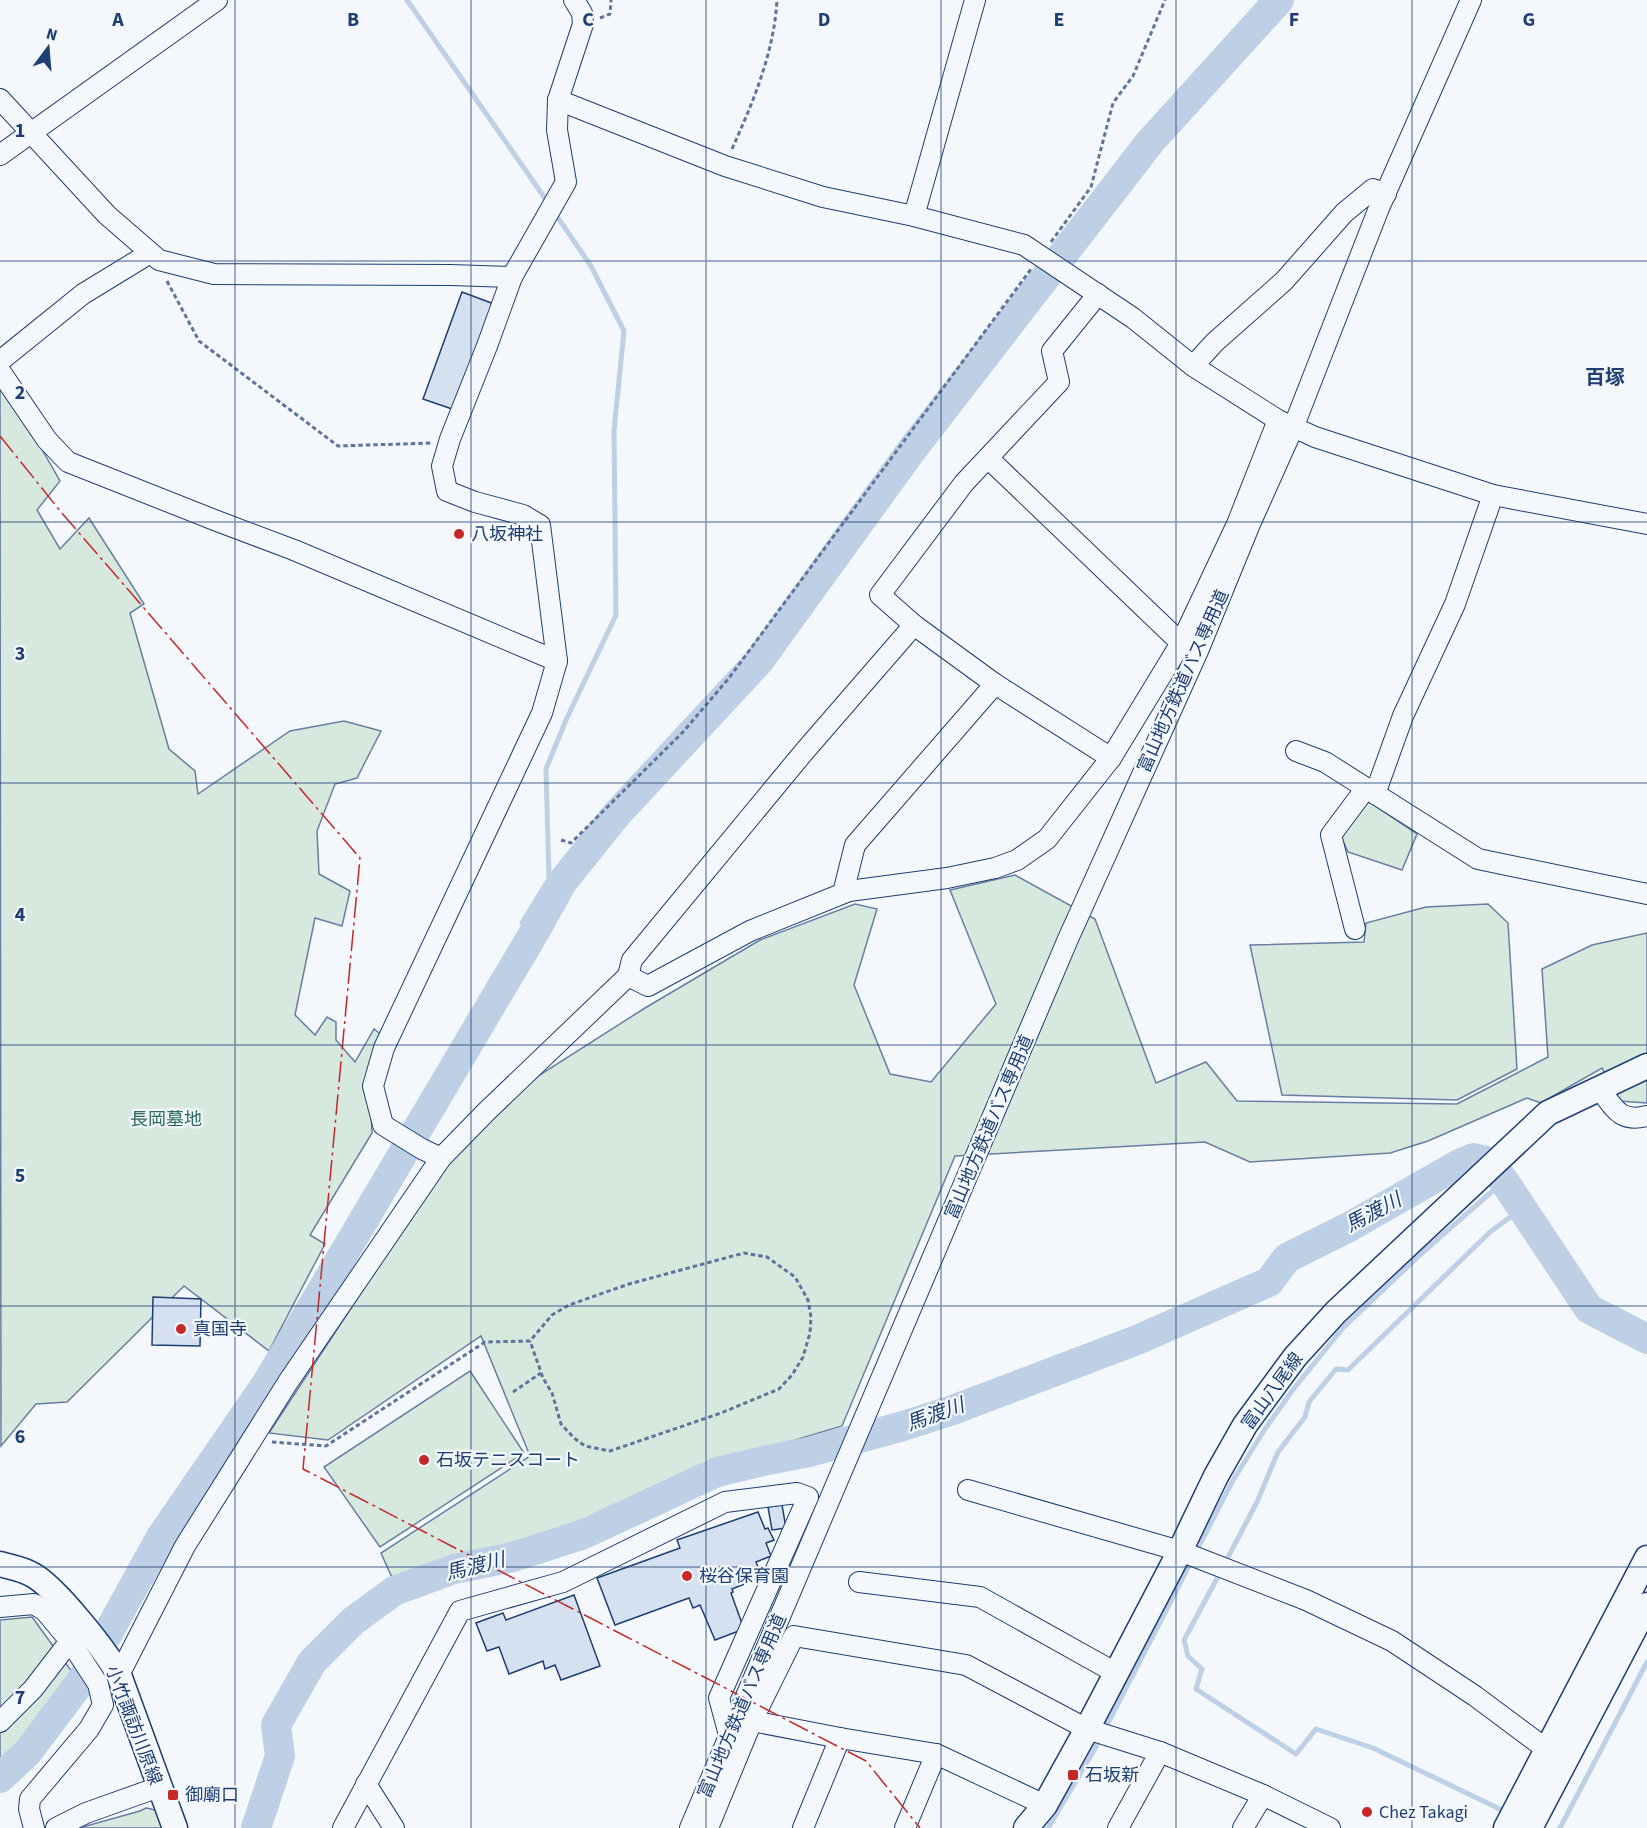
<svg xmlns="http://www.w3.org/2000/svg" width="1647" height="1828" font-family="'Source Sans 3','Noto Sans JP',sans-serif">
<rect width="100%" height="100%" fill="#f4f7fb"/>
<g fill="#d7e8df" stroke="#687fa3" stroke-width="1.5">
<polygon points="0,384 5,385 60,481 37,510 60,549 89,518 144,604 130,613 169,749 195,771 198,794 290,731 344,721 381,731 357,778 335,784 317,831 319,874 350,891 342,926 315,918 295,1015 315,1035 327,1017 336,1022 336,1040 355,1062 374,1029 384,1037 371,1109 372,1133 310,1235 325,1244 269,1351 184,1286 67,1402 36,1404 1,1446"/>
<polygon points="1363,798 1417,834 1402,870 1348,852 1340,834"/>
<polygon points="1015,875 1095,919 1156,1083 1206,1062 1237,1101 1457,1104 1548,1057 1542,969 1592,945 1647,933 1647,1103 1619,1101 1602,1068 1541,1103 1527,1098 1428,1141 1390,1153 1250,1162 1205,1142 955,1156 842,1426 709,1466 594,1522 394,1582 381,1553 530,1456 481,1336 328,1440 269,1433 445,1165 538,1076 645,1008 760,940 855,904 877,909 854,985 890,1074 931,1082 996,1004 950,890"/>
<polygon points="1488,904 1508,923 1517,1069 1457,1100 1282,1095 1250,945 1364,942 1366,923 1426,907"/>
<polygon points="470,1371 524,1453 380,1547 324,1467"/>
<polygon points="32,1617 75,1676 19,1753 0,1770 0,1620"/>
<path d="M146,1808C161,1810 161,1815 166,1828H79L140,1811Z"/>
</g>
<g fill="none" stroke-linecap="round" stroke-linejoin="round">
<g stroke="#bed0e5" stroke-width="5">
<polyline points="407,0 549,204"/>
<polyline points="535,931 522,923 549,879 546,769 566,720 616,615 614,430 624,331 591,266 554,212"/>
<polyline points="1196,1552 1232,1482 1265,1429 1295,1387 1343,1328 1422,1253 1504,1181"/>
<polyline points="1225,1563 1257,1502 1278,1452 1305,1417 1309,1402 1336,1369 1348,1370 1490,1232 1509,1218 1525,1212"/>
<polyline points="1221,1571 1184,1640 1188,1656 1202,1669 1196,1689 1296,1754 1316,1729 1373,1748 1506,1812"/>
<polyline points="1048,1828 1092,1754 1192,1560"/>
<polyline points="1560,1828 1647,1662"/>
</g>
<g stroke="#bed0e5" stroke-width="30">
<polyline points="0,1778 27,1753 82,1680 161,1537 267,1383 535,931 563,881 616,815 759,661 911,451 1150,142 1279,0"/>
<polyline points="256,1828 280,1756 276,1725 312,1662 353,1621 394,1591 454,1569 513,1557 584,1534 717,1472 763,1461 809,1452 903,1426 950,1411 1137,1340 1269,1282 1287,1258 1349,1227 1461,1163 1474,1158 1487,1161 1504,1181 1589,1309 1647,1339"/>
</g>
</g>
<g fill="#d5e0f0" stroke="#1d3f73" stroke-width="1.5">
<polygon points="462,292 494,304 455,410 423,399"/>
<polygon points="153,1297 201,1299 200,1346 152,1345"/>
<polygon points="782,1505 786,1528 772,1530 768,1507"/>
<polygon points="758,1512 765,1529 768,1528 774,1540 766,1543 771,1556 756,1562 762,1577 732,1589 733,1592 731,1593 744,1629 715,1640 700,1605 693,1608 689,1598 615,1625 597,1578 680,1548 677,1540"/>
<polygon points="574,1595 600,1666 561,1680 555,1665 545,1669 543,1661 509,1674 499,1647 487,1651 476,1623 503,1613 506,1620"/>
</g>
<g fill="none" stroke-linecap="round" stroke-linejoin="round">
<g stroke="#1d3f73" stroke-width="22">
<g id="minor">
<polyline points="0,99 107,215 159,260 214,274 451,275 512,277"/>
<polyline points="558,100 725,166 823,197 914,216 1024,245 1133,318 1193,366 1278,420 1315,437 1493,495 1647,524"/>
<polyline points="0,155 217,0"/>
<polyline points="914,216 975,0"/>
<polyline points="0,361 83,294 150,253"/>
<polyline points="1193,366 1215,342 1284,281 1344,213 1373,189 1386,194"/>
<polyline points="0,371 47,440 68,462 217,521 294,550 557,661"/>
<polyline points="988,458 1181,643"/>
<polyline points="914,625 880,595 964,483 1059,382 1052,351 1098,294"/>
<polyline points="1296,751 1325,762 1478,859 1647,894"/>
<polyline points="1375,794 1403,716 1455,604 1493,495"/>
<polyline points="843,893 855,845 995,684"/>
<polyline points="1355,929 1331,835 1366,788"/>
<polyline points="628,976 648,986 750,931 849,891 947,878 995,868 1017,860 1047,839 1111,758 1181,643 1237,524 1278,420"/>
<path d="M1600,1089C1614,1108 1620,1123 1647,1116"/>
<polyline points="441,1158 422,1149 383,1125 373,1086 384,1048 542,713 557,661 540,525 523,515 475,502 447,491 442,466 450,439 487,346 512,277 566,182 557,130 558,100 583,24 582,13 574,0"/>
<polyline points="968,1490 1180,1551 1306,1600 1392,1641 1475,1696 1557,1757"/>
<polyline points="859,1582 980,1597 1116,1673"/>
<polyline points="0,1607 34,1604 45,1611 70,1641 98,1684 103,1705 89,1729 30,1799 29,1809 34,1828"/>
<polyline points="119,1675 185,1546 288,1382 441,1158 487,1111 628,976 632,960 803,753 914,625 995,684 1111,758"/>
<polyline points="752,1721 840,1738 936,1754 1045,1805"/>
<polyline points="0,1722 33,1689 70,1641"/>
<polyline points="366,1784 394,1828"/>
<polyline points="56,1828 86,1813 159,1787"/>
<polyline points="343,1828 460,1611 563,1582 725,1502 797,1493 808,1497 719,1698 729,1735"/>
<polyline points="690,1828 1068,939 1198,651 1250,524 1293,428 1379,208 1471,0"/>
<polyline points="708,1828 752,1721 794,1636 966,1665 1087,1729 1160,1752 1263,1795 1330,1828"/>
<polyline points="803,1828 840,1738"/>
<polyline points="905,1828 936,1754"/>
<polyline points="1118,1828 1160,1752"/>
<polyline points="1243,1828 1263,1795"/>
</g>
</g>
<g stroke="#1d3f73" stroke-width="27">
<g id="major">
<path d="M0,1564C10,1567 22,1569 31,1574C54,1585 106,1651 119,1675L175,1828"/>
<polyline points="1026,1828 1045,1805 1087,1729 1180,1551 1216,1476 1245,1425 1295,1357 1336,1312 1548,1113 1647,1066"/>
<polyline points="1506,1828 1647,1558"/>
<polyline points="1530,1828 1647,1605"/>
</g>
</g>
<g stroke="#5e769c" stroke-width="3" stroke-dasharray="4.5 3" stroke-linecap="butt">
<polyline points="600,18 610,14 611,0"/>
<path d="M732,149C753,102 774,53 777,0"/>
<polyline points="1051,242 1091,187 1113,103 1133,76 1165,0"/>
<polyline points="167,281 199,341 338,446 431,443"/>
<polyline points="561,840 571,843 683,732 729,678 1031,269"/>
<polyline points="513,1392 541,1373"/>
<polyline points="272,1442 326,1446 485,1342 530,1341 552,1315 569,1305 629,1284 744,1253 767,1257 795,1277 808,1300 811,1317 810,1333 803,1357 792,1375 779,1389 721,1413 610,1451 585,1446 574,1438 561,1424 552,1393 543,1378 530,1341"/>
</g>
<use href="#minor" stroke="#f4f7fb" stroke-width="20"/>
<use href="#major" stroke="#f4f7fb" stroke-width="24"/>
<polyline stroke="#c62828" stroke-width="1.5" stroke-dasharray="21 4.5 3 4.5" stroke-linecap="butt" points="0,436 61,512 360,858 303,1469 866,1761 920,1828"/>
</g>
<path fill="none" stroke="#1d3f73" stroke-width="1.5" stroke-opacity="0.55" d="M235,0V1828M471,0V1828M706,0V1828M941,0V1828M1176,0V1828M1412,0V1828M0,261H1647M0,522H1647M0,783H1647M0,1045H1647M0,1306H1647M0,1567H1647"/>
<g fill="#c62828" stroke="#f4f7fb" stroke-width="2">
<circle cx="459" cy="534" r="6"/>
<circle cx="181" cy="1329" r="6"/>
<circle cx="424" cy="1460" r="6"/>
<circle cx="687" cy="1576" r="6"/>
<rect x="1067" y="1769" width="12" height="12" rx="3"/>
<rect x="167" y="1789" width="12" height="12" rx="3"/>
<circle cx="1367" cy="1812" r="6"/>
</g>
<g text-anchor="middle" stroke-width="4.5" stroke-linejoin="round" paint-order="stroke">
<g font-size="18" fill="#1d3f73" stroke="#f4f7fb" text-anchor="start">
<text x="471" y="540">八坂神社</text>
<text x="193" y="1335">真国寺</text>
<text x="436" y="1466">石坂テニスコート</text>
<text x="699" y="1582">桜谷保育園</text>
<text x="1085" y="1781">石坂新</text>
<text x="185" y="1801">御廟口</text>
<text x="1379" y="1818">Chez Takagi</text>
</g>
<g font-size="18" fill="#1d3f73" stroke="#f4f7fb">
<text transform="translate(1183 681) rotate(-66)" y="6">富山地方鉄道バス専用道</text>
<text transform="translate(989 1127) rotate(-67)" y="6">富山地方鉄道バス専用道</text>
<text transform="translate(1272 1391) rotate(-54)" y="6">富山八尾線</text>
<text transform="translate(742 1706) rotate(-67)" y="6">富山地方鉄道バス専用道</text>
<text transform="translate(134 1725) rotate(69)" y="6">小竹諏訪川原線</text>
</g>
<g font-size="18" fill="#2c6c60" stroke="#f4f7fb">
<text x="166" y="1125">長岡墓地</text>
</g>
<g font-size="20" font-weight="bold" fill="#1d3f73" stroke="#f4f7fb">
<text x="1605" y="384">百塚</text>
</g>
<g font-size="20" font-style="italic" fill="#1d3f73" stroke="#f4f7fb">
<text transform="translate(1373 1212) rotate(-28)" y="7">馬渡川</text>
<text transform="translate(935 1414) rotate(-20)" y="7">馬渡川</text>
<text transform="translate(475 1566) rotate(-14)" y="7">馬渡川</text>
</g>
</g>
<g font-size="20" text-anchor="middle" font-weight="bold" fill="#1d3f73" stroke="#f4f7fb" stroke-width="4.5" stroke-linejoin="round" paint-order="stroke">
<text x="118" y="26">A</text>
<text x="353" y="26">B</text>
<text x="588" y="26">C</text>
<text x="824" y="26">D</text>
<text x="1059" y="26">E</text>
<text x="1294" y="26">F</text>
<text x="1529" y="26">G</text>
<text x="20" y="137">1</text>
<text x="20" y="399">2</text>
<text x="20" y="660">3</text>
<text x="20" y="921">4</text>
<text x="20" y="1182">5</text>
<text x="20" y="1443">6</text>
<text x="20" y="1704">7</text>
</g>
<g transform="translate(48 48) rotate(16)" stroke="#f4f7fb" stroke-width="4.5" paint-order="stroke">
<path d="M0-4.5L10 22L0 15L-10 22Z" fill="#1d3f73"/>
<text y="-9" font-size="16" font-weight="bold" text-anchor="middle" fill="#1d3f73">N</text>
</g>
</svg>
